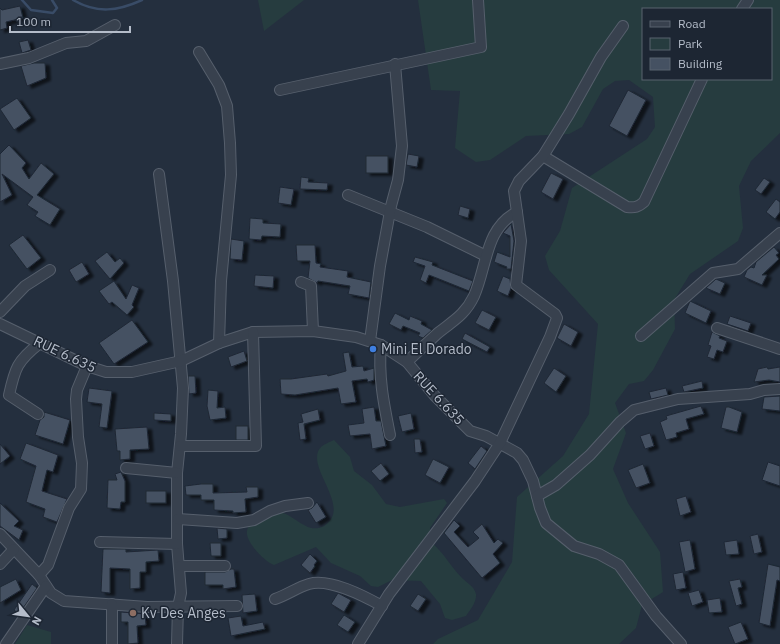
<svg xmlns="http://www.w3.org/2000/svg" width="780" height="644" font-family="'IBM Plex Sans',sans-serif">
<defs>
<filter id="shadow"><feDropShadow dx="4.5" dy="2.5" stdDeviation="1" flood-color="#0009"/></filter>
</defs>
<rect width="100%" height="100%" fill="#242f3e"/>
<g fill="#263c3f" fill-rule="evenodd">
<polygon points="258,0 304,0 264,31"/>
<path d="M418,0H780V133L751,161L739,186L743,228L738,241L690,274L674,300L675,329L653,370L644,381L629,384L615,403L626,433L613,469L628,503L660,552L663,592L642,605L636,628L619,644H433L438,639L478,620L512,562L517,497L563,456L589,414L598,324L549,270L545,256L560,231L572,188L647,139L655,127L653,97L629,80L615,81L603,89L582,127L569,134L526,136L490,160L476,162L455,148L460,91L431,90ZM643,9H771V79H643Z"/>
<path d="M334,440L350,457L354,471L372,485L386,504L400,507L444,499L447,503L430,528L432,543C444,553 451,567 462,578C467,583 474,586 476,594C477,602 470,610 466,616L452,620L445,618L440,604L421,581L392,580L378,587L371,586L360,576L331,563L316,547L274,565C265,562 245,542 247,531C248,524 257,521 263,518C266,516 272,512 276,512C293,511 306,536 324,526C354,507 303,466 321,447C324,444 330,442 334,440Z"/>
<polygon points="27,625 51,632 51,644 15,644"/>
</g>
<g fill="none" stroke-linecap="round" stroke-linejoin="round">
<g stroke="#394c67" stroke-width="2.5">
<polyline points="22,0 31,10 53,13 57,8 52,0"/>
<path d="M73,0C97,14 118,11 142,0"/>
</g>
</g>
<g fill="#455162" stroke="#1f2835" filter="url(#shadow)">
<polygon points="20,6 23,18 6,22 7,28 0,30 0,8 2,10"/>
<polygon points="28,40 31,50 22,53 19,42"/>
<polygon points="34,63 45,63 46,78 27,86 21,66"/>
<polygon points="628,90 646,100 627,136 609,126"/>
<polygon points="17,98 31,118 14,130 0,109"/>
<polygon points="9,145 26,163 22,168 29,179 41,163 54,174 37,195 60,209 50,225 35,216 38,212 27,205 33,197 2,174 12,195 0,202 0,154"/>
<polygon points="408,154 419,156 417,167 406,165"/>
<rect x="366" y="156" width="22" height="17"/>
<polygon points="551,173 563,179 553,199 541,192"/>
<polygon points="301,177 309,178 308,182 328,183 327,190 300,189"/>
<polygon points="764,178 770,182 761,194 755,190"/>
<polygon points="280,187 294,189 291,205 278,203"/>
<polygon points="776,199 780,202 780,212 775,219 766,212"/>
<polygon points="460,206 470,209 468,218 458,215"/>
<polygon points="250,218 263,219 263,223 281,224 280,237 262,236 261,240 249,239"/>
<polygon points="511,224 514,241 511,269 506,269 507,267 494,262 497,252 510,257 510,236 503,233"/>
<polygon points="23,235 41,258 27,269 9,245"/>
<polygon points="231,239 244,241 242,260 230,259"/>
<polygon points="296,245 315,245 316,263 321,264 320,267 348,271 347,277 371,282 369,298 348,294 350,286 318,281 317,283 308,278 310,261 297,261"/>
<polygon points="774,247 779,253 776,255 779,259 762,275 767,275 762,285 744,277 747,270 751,267 754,268 756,262"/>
<polygon points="107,252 115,262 120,258 124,263 110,279 95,261"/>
<polygon points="415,257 433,262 432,265 473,281 469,291 429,275 426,283 420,280 425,266 413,262"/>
<polygon points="82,262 89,274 76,282 69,270"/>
<polygon points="255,275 274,276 273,288 254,286"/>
<polygon points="503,276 510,279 511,288 508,296 497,291"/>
<polygon points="716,279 725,283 720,294 706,288"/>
<polygon points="114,281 126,299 132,285 139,288 132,305 134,307 127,315 112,302 109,304 99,291"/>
<polygon points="690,301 711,311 706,323 685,313"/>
<polygon points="482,310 496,317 489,330 475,323"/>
<polygon points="395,313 409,320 410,316 422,321 421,324 432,330 423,338 418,336 420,333 403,326 401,330 389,324"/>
<polygon points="730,316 751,323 748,331 727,324"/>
<polygon points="132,320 148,342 114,364 99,343"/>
<polygon points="564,324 578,332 571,346 557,338"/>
<polygon points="712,332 720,336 719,338 727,341 723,352 717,350 714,359 707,357 711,346 708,345"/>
<polygon points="465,333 490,347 487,352 462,339"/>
<polygon points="244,351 247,361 231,367 228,357"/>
<polygon points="349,352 352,367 363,366 364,371 374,368 374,380 368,382 367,379 352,381 356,402 341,404 338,388 295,395 281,394 280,379 291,379 327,374 328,376 346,371 343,353"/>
<polygon points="767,367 768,369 780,367 780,382 769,380 754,382 758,369"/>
<polygon points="554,368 566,376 556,392 544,383"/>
<polygon points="188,376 195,376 196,393 189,394"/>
<polygon points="702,381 703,388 684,392 682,386"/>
<polygon points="89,388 112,391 107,428 99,427 102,404 87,402"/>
<polygon points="666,388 668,395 651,399 649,392"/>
<polygon points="208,390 218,391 217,408 225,407 226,418 210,420 207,406"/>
<polygon points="780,396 780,411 762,409 764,397"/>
<polygon points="701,406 704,414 686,419 689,429 676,433 677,437 666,440 660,422 667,419 666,416"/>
<polygon points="374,407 376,421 381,421 386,446 372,449 370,434 350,436 348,425 364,423 362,409"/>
<polygon points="726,407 729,407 742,412 737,432 721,428"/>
<polygon points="318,409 320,420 304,424 306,439 300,440 298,423 303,422 301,414"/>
<polygon points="44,412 70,420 63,444 35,435 40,420 44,417"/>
<polygon points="154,413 171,414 171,421 154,420"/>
<polygon points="411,413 414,429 402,432 398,416"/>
<rect x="236" y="426" width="12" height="14"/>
<polygon points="147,427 149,449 130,450 130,459 120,460 120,451 117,451 115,429"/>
<polygon points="650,433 654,446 645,449 640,436"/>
<polygon points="414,439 420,439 422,452 415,453"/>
<polygon points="26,443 58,455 53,472 47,470 42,491 67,499 57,522 43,517 45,509 26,502 36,466 20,459"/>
<polygon points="0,444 10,456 0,464"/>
<polygon points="481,446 487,451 475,469 468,463"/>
<polygon points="433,459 449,467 440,483 425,475"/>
<polygon points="768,462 780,466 780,486 762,480"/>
<polygon points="381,463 389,474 380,481 371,471"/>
<polygon points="643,464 650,483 636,488 628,470"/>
<polygon points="121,472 125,481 125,502 121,502 120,509 107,508 108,480 117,480 115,474"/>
<polygon points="201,484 213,484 213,493 247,492 246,487 258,487 258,497 245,499 246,512 233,513 233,511 214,510 214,500 201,500 201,495 186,495 185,486"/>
<rect x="146" y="491" width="20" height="12"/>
<polygon points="686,496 691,512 680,516 676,499"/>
<polygon points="317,502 326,517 316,523 308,510 312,508"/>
<polygon points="0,503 19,521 14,526 23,530 19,540 0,526"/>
<polygon points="454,520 460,526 454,532 468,547 479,538 473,532 482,524 494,543 498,539 503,543 493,554 500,563 482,578 444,533"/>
<polygon points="217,528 227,529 227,538 218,539"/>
<polygon points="758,534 762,552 754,554 750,536"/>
<polygon points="690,540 695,569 685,572 679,542"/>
<polygon points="737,540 739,554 726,555 724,542"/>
<polygon points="210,543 221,543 221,556 211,556"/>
<polygon points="103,549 126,549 126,552 158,550 159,561 146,562 146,572 140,572 140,588 130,589 130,569 110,568 110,593 101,592"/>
<polygon points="310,554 317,561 314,565 315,566 310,573 301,565"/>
<polygon points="768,564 780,567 780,581 777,580 770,626 759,623"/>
<polygon points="231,569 234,569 236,587 223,589 223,585 205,585 205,572 225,572"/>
<polygon points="683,572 686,588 676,590 673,574"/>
<polygon points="16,579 21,590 0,603 0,587"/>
<polygon points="740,579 742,587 738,588 742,604 736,606 729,581"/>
<polygon points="32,584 37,588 19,614 14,610"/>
<polygon points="699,590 703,602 692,606 688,593"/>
<polygon points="338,593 351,600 344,612 331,604"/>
<polygon points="255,594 257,611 243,613 242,595"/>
<polygon points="418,594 426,599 418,611 410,606"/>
<polygon points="720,598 722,612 709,613 707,600"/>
<polygon points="121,612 145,614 146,625 137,626 138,643 128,644 128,622 121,622"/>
<polygon points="344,615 355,622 348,632 337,625"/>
<polygon points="241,616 243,626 263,622 265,629 231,636 228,618"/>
<polygon points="741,622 748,639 735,644 728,627"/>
</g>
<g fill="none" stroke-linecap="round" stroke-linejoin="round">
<g stroke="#565f6c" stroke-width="12">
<g id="minor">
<polyline points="742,9 748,0"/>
<polyline points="199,52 219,85 227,106 230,143 231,175 221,281 219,343"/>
<polyline points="0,64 29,58 66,43 86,41 115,25"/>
<polyline points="280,90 481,47 478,0"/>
<path d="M543,156L627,207C635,208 638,207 644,202L702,79"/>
<polyline points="159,174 173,281 183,388 181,434 177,473 177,544 181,593 178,607 177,644"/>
<polyline points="348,195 427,227 486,256"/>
<polyline points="301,282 311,286 313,331"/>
<polyline points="0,312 25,286 50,270"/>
<polyline points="0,324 87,366 106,372 132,372 181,361 219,343 253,332 313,331 356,337 381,345 407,362 435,396 470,431 486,436 517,453 523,460 533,481 540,508 546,523 574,546 599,554 619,565 656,616 681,644"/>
<polyline points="717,328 780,349"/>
<polyline points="641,336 713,273 738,269 780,233"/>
<polyline points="370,341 380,266 391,206 398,180 402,146 395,64"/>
<path d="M381,345C378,376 384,405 390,435"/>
<path d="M407,362C417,352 427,343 438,333C453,321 465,315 474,296C487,267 485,228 517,212"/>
<path d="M38,414L9,395C15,368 17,361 40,343"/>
<polyline points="180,446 256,446 253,332"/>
<polyline points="126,468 177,473"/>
<polyline points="537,496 556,485 590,455 620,422 634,410 678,399 750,394 764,390 780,389"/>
<polyline points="178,519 237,523 254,520 270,511 285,506 308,503"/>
<polyline points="0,534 39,575 51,593 64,601 147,607 237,606"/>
<polyline points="100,542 177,544"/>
<polyline points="0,564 14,549"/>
<polyline points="180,566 225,566"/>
<polyline points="39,575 48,565 69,508 81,489 82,463 78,437 76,399 77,390 87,366"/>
<path d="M275,599C287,595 298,587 309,584C330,578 364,596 382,606"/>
<polyline points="112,604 112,644"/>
<polyline points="6,644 46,586"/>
<polyline points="358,644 389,594 475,481 500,443 550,337 557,318 555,314 516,285 521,241 514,191 519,181 543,156 569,114 601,57 623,26"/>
</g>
</g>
<use href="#minor" stroke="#38414e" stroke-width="10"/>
</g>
<circle fill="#3f7fe0" stroke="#1d2633" stroke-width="1.5" cx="373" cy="349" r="4"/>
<circle fill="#8d6e63" stroke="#1d2633" stroke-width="1.5" cx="133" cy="613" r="4"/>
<g text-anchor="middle" stroke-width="3" stroke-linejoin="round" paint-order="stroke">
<g font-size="14" fill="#b4bcc9" stroke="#1d2633" text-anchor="start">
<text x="381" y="354">Mini El Dorado</text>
<text x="141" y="618">Kv Des Anges</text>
</g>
<g font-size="14" fill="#b4bcc9" stroke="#1d2633">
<text transform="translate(65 354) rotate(25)" y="5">RUE 6.635</text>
<text transform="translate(439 398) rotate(47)" y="5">RUE 6.635</text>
</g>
</g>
<rect x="642" y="8" width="130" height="72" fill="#1d2633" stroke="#59626f"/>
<rect x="650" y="21" width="20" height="6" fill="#38414e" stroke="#59626f"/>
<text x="678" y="28" font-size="12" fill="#b4bcc9">Road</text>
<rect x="650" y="38" width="20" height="12" fill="#263c3f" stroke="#59626f"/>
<text x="678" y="48" font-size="12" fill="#b4bcc9">Park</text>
<rect x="650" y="58" width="20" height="12" fill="#455162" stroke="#59626f"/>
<text x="678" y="68" font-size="12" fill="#b4bcc9">Building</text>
<g transform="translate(28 616) rotate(119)" stroke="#1d2633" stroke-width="3" paint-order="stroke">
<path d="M0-3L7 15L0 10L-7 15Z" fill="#b4bcc9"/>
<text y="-6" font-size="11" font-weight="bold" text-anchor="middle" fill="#b4bcc9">N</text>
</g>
<path d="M10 26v6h120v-6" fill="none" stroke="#b4bcc9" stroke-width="2"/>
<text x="16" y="26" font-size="12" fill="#b4bcc9" stroke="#1d2633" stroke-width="3" paint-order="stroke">100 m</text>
</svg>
